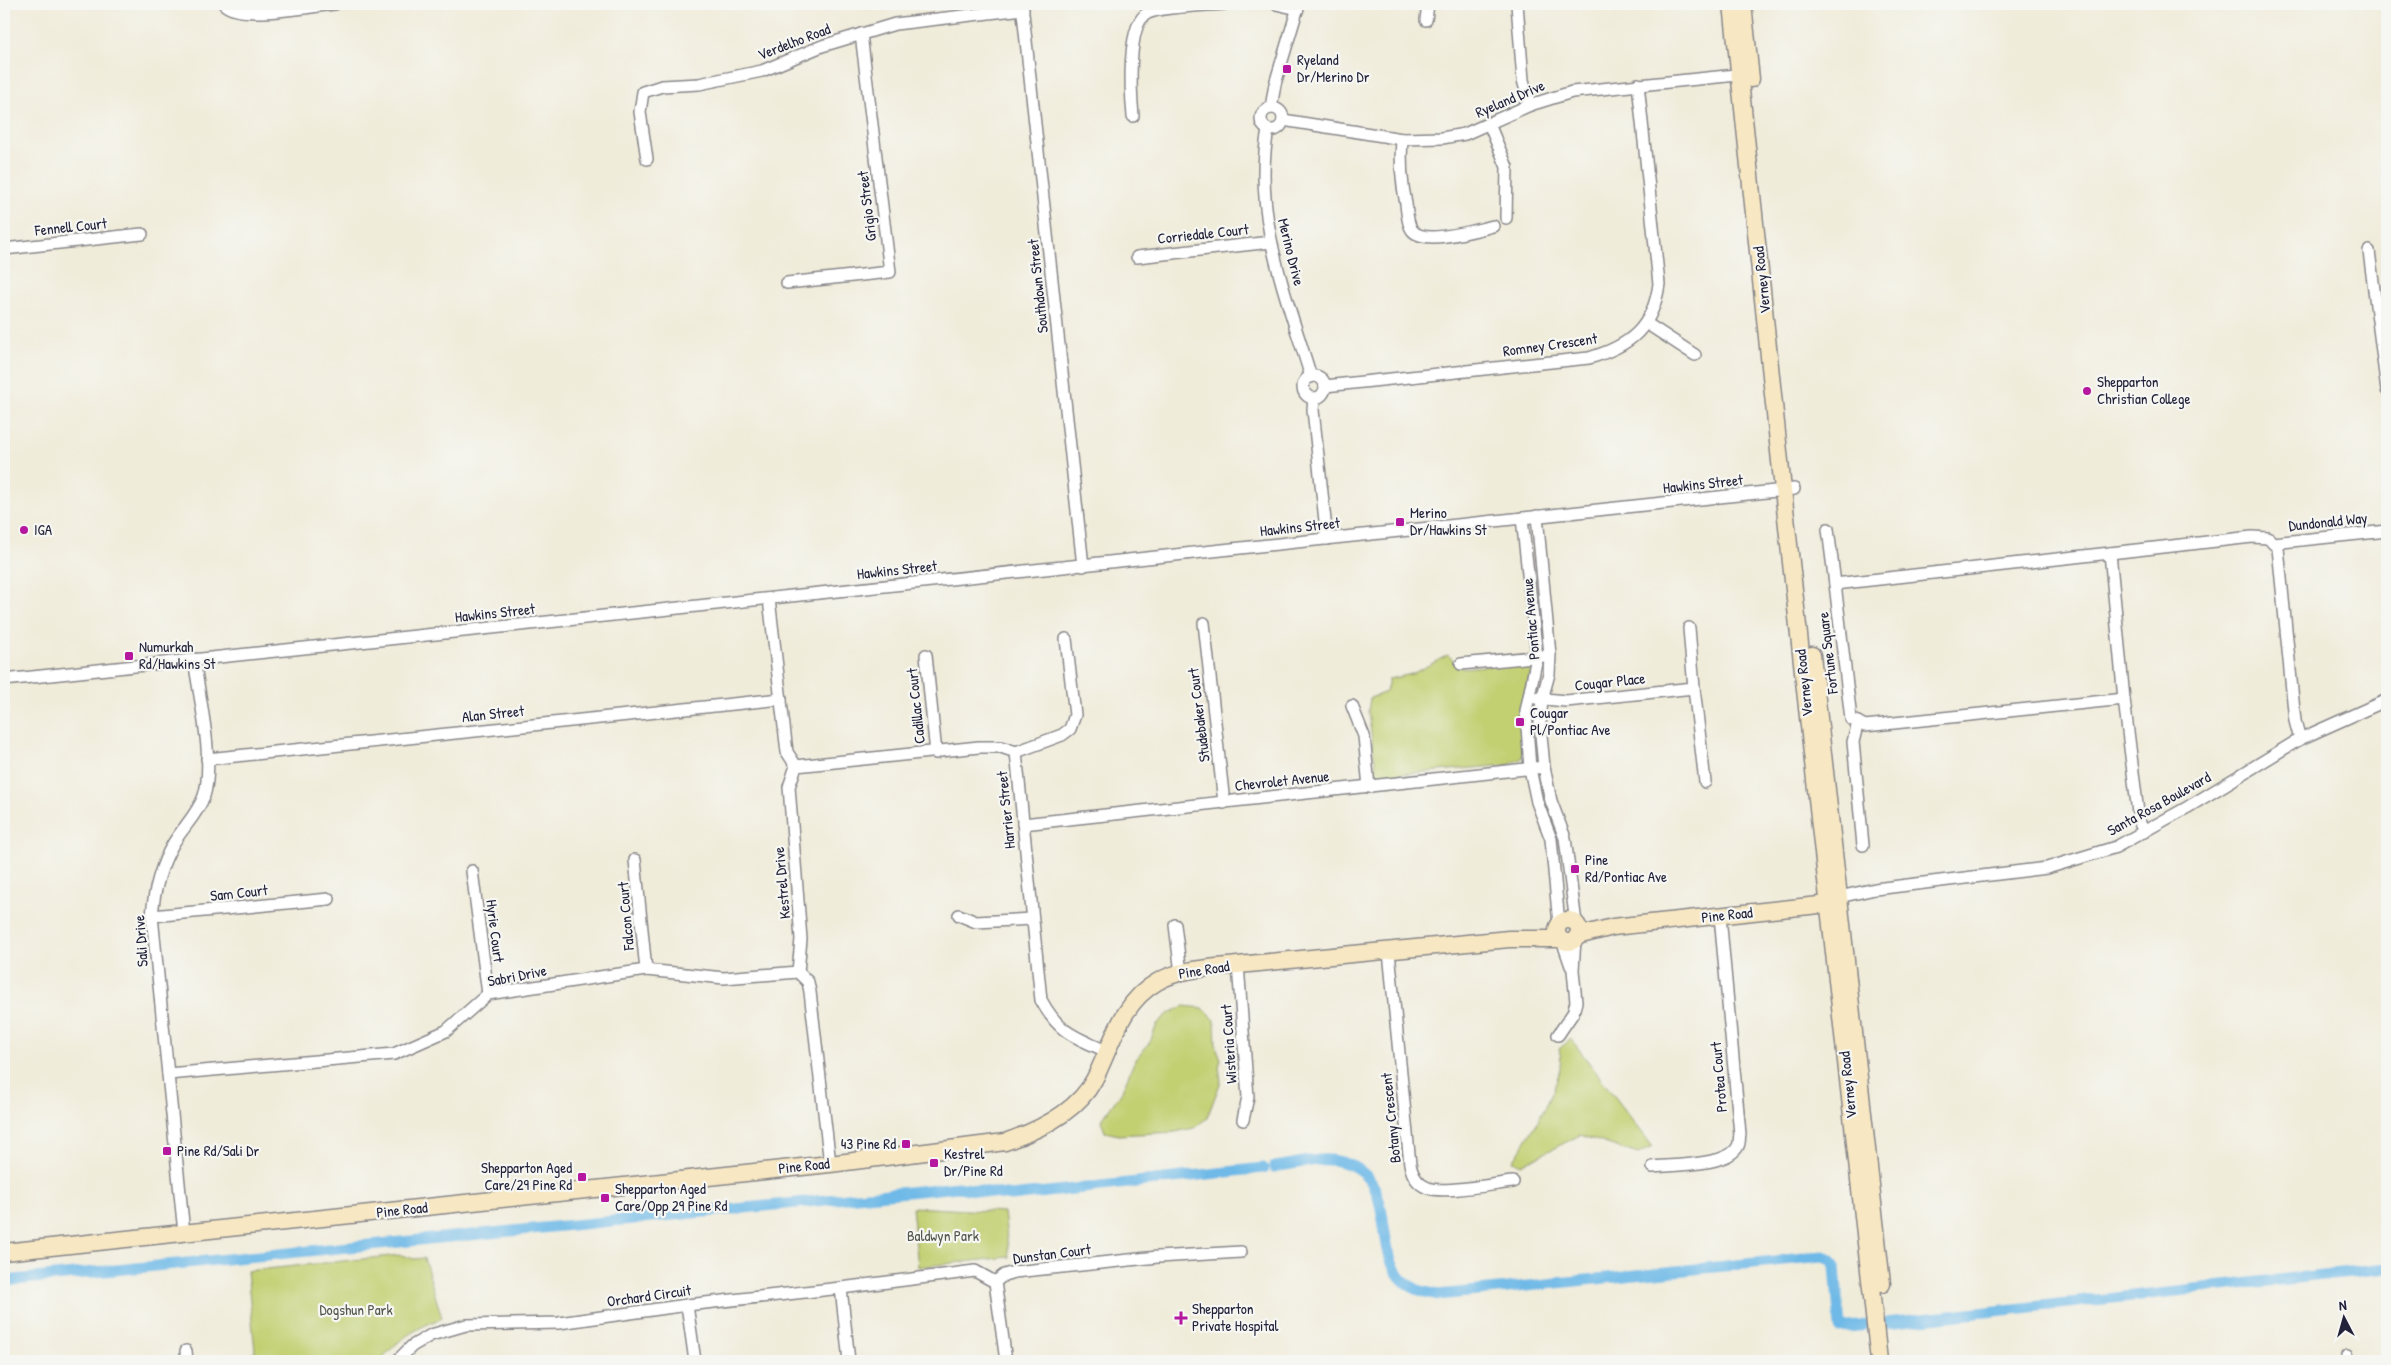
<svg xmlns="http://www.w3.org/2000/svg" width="2391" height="1365" font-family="'Patrick Hand',sans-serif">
<rect width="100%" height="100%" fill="#f6f6f2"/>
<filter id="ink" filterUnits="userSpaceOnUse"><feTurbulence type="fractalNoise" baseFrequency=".02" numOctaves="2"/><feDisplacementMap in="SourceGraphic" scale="10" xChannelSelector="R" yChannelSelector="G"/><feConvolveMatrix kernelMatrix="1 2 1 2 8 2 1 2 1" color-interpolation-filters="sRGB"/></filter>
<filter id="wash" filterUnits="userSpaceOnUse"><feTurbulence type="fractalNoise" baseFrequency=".0096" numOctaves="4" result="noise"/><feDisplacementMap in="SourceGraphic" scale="20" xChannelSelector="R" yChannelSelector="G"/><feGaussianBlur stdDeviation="1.12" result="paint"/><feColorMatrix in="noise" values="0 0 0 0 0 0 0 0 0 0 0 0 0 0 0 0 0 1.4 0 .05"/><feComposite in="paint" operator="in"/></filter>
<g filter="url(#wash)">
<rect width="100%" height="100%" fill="#f0ecda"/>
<g fill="#c2d072" stroke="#727956">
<polygon points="1448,655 1461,668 1520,663 1531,671 1521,709 1524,742 1522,758 1509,765 1377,776 1368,712 1370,698 1386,692 1389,679 1412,674"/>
<polygon points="1184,1006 1203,1008 1215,1020 1216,1046 1221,1059 1219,1067 1221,1081 1207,1118 1194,1128 1175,1132 1119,1135 1105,1132 1101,1121 1122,1091 1134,1062 1150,1042 1157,1024 1168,1014"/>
<path d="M1571,1039L1653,1147L1638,1154L1580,1135L1521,1165L1513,1161C1529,1136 1569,1078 1559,1049Z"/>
<polygon points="912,1207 1004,1212 1009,1257 918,1267"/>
<path d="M401,1255L414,1259L424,1258L442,1318C417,1328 397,1339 381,1361H237L255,1351L247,1271Z"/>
</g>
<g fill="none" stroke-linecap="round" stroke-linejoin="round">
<g stroke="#6eb9e7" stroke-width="11">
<path d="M1274,1167C1296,1164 1320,1156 1342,1162C1407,1180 1363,1264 1416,1289C1423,1292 1431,1293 1438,1295L1823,1256L1831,1259L1835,1266L1840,1328L2387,1268"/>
<polyline points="4,1281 958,1187 1011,1196 1263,1168"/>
</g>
</g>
</g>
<g filter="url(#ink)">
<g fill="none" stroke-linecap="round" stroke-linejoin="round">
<g stroke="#89878a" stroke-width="14">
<g id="street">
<path d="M224,4C240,21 311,6 335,4"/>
<polyline points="1022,4 1083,566"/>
<polyline points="1276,4 1298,9"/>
<polyline points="1517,4 1523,80 1530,105"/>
<polyline points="1426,20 1428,4"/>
<circle cx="1272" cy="119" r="11"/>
<polyline points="1271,108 1275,84 1299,4"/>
<path d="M1133,116C1131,95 1126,23 1148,13C1159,7 1208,5 1224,4"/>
<polyline points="1283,120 1402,139 1442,138 1465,134 1530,105 1572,92 1746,74"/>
<polyline points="1489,124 1507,167 1506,218"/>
<path d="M1268,130C1252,215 1287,297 1311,377"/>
<path d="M1402,139C1400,162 1401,181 1406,204C1407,212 1407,223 1412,230C1424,246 1476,230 1493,226"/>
<polyline points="647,159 640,112 643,92 662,86 699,84 762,71 822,46 895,24 1023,9"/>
<polyline points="4,249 142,234"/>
<polyline points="2369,251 2387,390"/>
<polyline points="1137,257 1271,242"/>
<polyline points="787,283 890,272 861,34"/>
<polyline points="1646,323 1695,355"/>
<circle cx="1314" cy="387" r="11"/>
<path d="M1325,386L1589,358C1630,346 1653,328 1659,284L1638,84"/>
<polyline points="1314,398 1313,410 1327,539"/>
<polyline points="1537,516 1550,655 1549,674 1542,699 1540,724 1544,767 1551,801 1565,838 1576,923"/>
<polyline points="1522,518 1537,657 1526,711 1530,769 1537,802 1551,839 1559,924"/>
<polyline points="1828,529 1835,584"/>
<polyline points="2273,543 2387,531"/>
<polyline points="2110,553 1835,584 1851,719 1865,726 2124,699"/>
<polyline points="769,599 787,752 796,766 789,787 801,939 798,972 808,982 810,992 830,1164"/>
<polyline points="1204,623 1224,803"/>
<polyline points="926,655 936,753"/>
<polyline points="1461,664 1544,656"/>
<polyline points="4,680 1794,489"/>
<polyline points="1694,688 1705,782"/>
<polyline points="1535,698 1566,701 1694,688 1689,628"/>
<polyline points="1352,706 1364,736 1369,787"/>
<polyline points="1858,722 1853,742 1863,845"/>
<polyline points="1016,752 1062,735 1070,729 1075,715 1066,639"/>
<polyline points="207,759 781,699"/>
<path d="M796,766L979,747H1001L1016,752L1041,1000C1059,1033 1073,1036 1106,1051"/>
<polyline points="1023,824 1544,767"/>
<polyline points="2144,832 2139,821 2124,699 2110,553 2252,537 2268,538 2278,548 2295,721 2300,739"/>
<polyline points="635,860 646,970"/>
<polyline points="472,871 488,994"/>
<polyline points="1839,897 1875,889 2047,868 2116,847 2188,807 2300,739 2387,700"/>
<polyline points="959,915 976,922 1032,919"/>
<polyline points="152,916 329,899"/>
<polyline points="1175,925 1181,973"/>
<polyline points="1562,940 1571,966"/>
<path d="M1389,952L1410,1164C1412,1175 1417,1184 1428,1188C1443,1194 1494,1184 1513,1182"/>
<polyline points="1238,965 1248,1097 1243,1120"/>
<polyline points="1558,1035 1573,1013 1576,1002 1573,970 1575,939"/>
<polyline points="168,1074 394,1054 446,1031 488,994 646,970 724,978 798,972"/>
<path d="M1653,1167C1673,1165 1729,1166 1738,1146C1740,1143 1739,1137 1740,1134L1720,916"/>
<path d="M184,1233L152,916C154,890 160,867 173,844C183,827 197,815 204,796C215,761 199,696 194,659"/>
<polyline points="995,1282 1004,1275 1014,1272 1158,1257 1241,1252"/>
<polyline points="995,1282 1006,1361"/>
<polyline points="841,1288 975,1271 995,1282"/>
<polyline points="687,1305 695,1361"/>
<polyline points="186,1351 187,1361"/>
<polyline points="2347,1356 2348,1361"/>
<polyline points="397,1361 412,1346 431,1335 466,1325 559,1323 687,1305 841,1288 849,1361"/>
</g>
</g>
<g stroke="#89878a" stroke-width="19">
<g id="secondary">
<polyline points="1732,4 1783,490 1879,1361"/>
<polyline points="1743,4 1751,79"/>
<polyline points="1812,655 1882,1284"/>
<circle cx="1568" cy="931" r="11"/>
<polyline points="1577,936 1613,927 1838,903"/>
<path d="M4,1252L830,1164L1005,1142C1037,1131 1077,1112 1094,1080C1112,1046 1120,1003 1157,982C1181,968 1211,968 1238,965L1509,939H1560"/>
</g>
</g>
<use href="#street" stroke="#fff" stroke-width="11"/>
<use href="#secondary" stroke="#f7e8c3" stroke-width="16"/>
</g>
</g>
<g fill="#b5179e" stroke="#f6f6f2" stroke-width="2">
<rect x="1282" y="64" width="10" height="10" rx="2.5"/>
<circle cx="2087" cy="391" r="5"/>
<rect x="1395" y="517" width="10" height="10" rx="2.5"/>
<circle cx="24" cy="530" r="5"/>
<rect x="124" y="651" width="10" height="10" rx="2.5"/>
<rect x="1515" y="717" width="10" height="10" rx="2.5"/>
<rect x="1570" y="864" width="10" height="10" rx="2.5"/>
<rect x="901" y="1139" width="10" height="10" rx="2.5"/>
<rect x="162" y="1146" width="10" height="10" rx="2.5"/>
<rect x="929" y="1158" width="10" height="10" rx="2.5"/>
<rect x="577" y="1172" width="10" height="10" rx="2.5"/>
<rect x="600" y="1193" width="10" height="10" rx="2.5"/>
<path d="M1178.5 1310.5h5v5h5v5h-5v5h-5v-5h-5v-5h5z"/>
</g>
<g text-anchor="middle" stroke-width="4.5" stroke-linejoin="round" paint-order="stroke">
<g font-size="15" fill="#22223b" stroke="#f6f6f2">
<text transform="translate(794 42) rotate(-21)" y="5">Verdelho Road</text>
<text transform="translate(1510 99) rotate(-23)" y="5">Ryeland Drive</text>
<text transform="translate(867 206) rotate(-97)" y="5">Grigio Street</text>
<text transform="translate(71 227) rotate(-6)" y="5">Fennell Court</text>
<text transform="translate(1203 234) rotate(-6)" y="5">Corriedale Court</text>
<text transform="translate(1291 252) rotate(76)" y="5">Merino Drive</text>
<text transform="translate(1762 280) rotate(-96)" y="5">Verney Road</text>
<text transform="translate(1038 286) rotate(-96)" y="5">Southdown Street</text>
<text transform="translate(1550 345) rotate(-8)" y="5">Romney Crescent</text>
<text transform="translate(1703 484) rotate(-6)" y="5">Hawkins Street</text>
<text transform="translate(2328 522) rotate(-6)" y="5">Dundonald Way</text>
<text transform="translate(1300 527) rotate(-6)" y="5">Hawkins Street</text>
<text transform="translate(897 570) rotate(-6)" y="5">Hawkins Street</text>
<text transform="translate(495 613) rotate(-6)" y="5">Hawkins Street</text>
<text transform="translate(1531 619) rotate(-95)" y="5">Pontiac Avenue</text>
<text transform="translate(1828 653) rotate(-97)" y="5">Fortune Square</text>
<text transform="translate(1610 682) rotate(-6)" y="5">Cougar Place</text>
<text transform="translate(1804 683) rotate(-96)" y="5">Verney Road</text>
<text transform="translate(916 706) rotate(-96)" y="5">Cadillac Court</text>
<text transform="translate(493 714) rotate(-6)" y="5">Alan Street</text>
<text transform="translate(1199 715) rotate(-97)" y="5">Studebaker Court</text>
<text transform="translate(1282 781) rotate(-6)" y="5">Chevrolet Avenue</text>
<text transform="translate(2159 804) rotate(-29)" y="5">Santa Rosa Boulevard</text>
<text transform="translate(1006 810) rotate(-96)" y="5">Harrier Street</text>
<text transform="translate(782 883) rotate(-95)" y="5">Kestrel Drive</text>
<text transform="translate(239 893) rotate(-6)" y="5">Sam Court</text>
<text transform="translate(1727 915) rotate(-6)" y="5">Pine Road</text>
<text transform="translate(626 916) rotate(-95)" y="5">Falcon Court</text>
<text transform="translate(495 931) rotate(83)" y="5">Hyrie Court</text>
<text transform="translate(141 941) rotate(-94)" y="5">Sali Drive</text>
<text transform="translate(1204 970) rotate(-9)" y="5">Pine Road</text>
<text transform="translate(517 976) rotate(-11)" y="5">Sabri Drive</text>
<text transform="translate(1229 1044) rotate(-94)" y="5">Wisteria Court</text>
<text transform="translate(1719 1077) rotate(-95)" y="5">Protea Court</text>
<text transform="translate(1848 1085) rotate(-96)" y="5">Verney Road</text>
<text transform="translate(1391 1118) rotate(-96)" y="5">Botany Crescent</text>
<text transform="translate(804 1166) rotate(-6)" y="5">Pine Road</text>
<text transform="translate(402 1210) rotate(-6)" y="5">Pine Road</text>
<text transform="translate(1052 1254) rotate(-7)" y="5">Dunstan Court</text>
<text transform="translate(649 1296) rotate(-8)" y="5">Orchard Circuit</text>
</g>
<g font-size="15" fill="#22223b" stroke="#f6f6f2" text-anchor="start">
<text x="1297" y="65">Ryeland<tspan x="1297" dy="17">Dr/Merino Dr</tspan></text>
<text x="2097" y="387">Shepparton<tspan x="2097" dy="17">Christian College</tspan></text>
<text x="1410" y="518">Merino<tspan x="1410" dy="17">Dr/Hawkins St</tspan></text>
<text x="34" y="535">IGA</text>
<text x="139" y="652">Numurkah<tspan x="139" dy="17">Rd/Hawkins St</tspan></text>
<text x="1530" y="718">Cougar<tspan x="1530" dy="17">Pl/Pontiac Ave</tspan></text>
<text x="1585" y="865">Pine<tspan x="1585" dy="17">Rd/Pontiac Ave</tspan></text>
<text x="896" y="1149" text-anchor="end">43 Pine Rd</text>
<text x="177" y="1156">Pine Rd/Sali Dr</text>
<text x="944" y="1159">Kestrel<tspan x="944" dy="17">Dr/Pine Rd</tspan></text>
<text x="572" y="1173" text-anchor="end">Shepparton Aged<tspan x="572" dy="17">Care/29 Pine Rd</tspan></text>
<text x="615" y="1194">Shepparton Aged<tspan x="615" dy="17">Care/Opp 29 Pine Rd</tspan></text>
<text x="1192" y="1314">Shepparton<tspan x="1192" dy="17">Private Hospital</tspan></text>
</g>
<g font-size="15" fill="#52564c" stroke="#f6f6f2">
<text x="943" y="1241">Baldwyn Park</text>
<text x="356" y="1315">Dogshun Park</text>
</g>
</g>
<rect width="2391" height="1365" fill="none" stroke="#f6f6f2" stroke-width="20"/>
<g transform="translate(2344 1318) rotate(354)" stroke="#f6f6f2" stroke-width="4" paint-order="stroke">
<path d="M0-4L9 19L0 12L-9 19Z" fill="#22223b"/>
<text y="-8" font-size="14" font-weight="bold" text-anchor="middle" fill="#22223b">N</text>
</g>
</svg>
